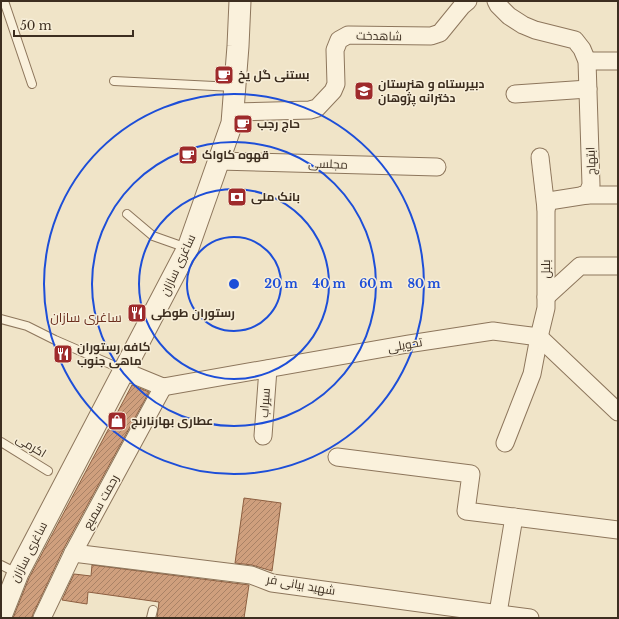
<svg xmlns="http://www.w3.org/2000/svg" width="619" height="619" font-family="'Libre Baskerville',Cairo,serif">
<defs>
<pattern id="building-hatch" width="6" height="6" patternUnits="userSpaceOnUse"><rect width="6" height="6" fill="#cf9f7d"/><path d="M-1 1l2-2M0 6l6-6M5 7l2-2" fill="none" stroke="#a98266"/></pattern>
</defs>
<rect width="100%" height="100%" fill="#f0e4c8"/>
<g fill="url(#building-hatch)" stroke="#8d5f41">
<polygon points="132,385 149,392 64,548 33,614 32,618 13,618 29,578"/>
<polygon points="244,498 281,503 272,571 252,565 235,563"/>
<polygon points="92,565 249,585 244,618 157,618 159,602 88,592 87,604 62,600 74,574 91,576"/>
</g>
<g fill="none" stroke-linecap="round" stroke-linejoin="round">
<g stroke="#8d765c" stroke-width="10">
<g id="service">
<polyline points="4,1 32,84"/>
<polyline points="114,81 234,87"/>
<polyline points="127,214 153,236 187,248"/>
<polyline points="1,319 27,326 55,340 124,370"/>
<polyline points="1,442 48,471"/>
<polyline points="1,565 17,573"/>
<polyline points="151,618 153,610"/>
</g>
</g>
<g stroke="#8d765c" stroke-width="19">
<g id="minor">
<polyline points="496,1 498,5 509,16 523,25 535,30 575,40 582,49 587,61 591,185 587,195 549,201 546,209 546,308 539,337 532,374 505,443"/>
<polyline points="587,61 618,61"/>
<polyline points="515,94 588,89"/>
<polyline points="233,112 310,110 317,108 333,91 336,84 335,50 339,40 348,35 431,36 440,33 462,6 468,1"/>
<polyline points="540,157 546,209"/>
<polyline points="218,161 437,167"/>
<polyline points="583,195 618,195"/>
<polyline points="546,297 580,266 618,266"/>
<polyline points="124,371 163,387"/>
<polyline points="163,387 408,344 493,331 539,337 618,412"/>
<polyline points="263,436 268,369"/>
<polyline points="337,457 471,474 466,511 618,530"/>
<polyline points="73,553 251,575 272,583 530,618"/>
<polyline points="498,613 514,517"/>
<polyline points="42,618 73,553 163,387"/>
</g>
</g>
<g stroke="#8d765c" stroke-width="23">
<polyline id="tertiary" points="1,616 18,573 188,248 232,123 238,46 240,1"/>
</g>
<use href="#service" stroke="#faf1dc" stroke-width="8"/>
<use href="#minor" stroke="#faf1dc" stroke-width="17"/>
<use href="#tertiary" stroke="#faf1dc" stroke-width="21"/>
</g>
<g fill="none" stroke="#1d4ed8" stroke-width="2">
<circle cx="234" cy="284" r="47"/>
<circle cx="234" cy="284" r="95"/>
<circle cx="234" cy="284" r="142"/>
<circle cx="234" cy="284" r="190"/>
</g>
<defs>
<g id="cafe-square" transform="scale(1)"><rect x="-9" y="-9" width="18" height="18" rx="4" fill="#9e2a2b" stroke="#f7eed8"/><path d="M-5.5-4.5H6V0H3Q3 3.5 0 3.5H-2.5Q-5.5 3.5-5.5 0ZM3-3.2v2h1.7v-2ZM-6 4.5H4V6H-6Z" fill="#fff"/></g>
<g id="school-square" transform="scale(1)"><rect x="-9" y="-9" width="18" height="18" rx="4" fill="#9e2a2b" stroke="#f7eed8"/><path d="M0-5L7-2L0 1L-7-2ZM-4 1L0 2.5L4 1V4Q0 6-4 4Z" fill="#fff"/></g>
<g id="bank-square" transform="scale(1)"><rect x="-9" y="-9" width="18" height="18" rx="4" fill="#9e2a2b" stroke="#f7eed8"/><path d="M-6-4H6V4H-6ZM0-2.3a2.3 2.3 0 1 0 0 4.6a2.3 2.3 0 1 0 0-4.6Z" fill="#fff"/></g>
<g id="restaurant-square" transform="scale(1)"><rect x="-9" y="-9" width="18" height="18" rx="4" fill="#9e2a2b" stroke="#f7eed8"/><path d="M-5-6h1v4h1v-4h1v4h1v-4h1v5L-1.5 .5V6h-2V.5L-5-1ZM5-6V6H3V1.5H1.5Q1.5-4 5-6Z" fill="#fff"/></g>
<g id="shop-square" transform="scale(1)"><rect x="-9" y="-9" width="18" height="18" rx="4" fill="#9e2a2b" stroke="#f7eed8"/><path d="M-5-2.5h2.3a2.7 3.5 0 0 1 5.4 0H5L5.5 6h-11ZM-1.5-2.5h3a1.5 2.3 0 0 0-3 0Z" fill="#fff"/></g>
</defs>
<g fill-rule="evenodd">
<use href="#cafe-square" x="224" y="75"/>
<use href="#school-square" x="364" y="91"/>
<use href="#cafe-square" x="243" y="124"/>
<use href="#cafe-square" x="188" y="155"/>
<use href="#bank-square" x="237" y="197"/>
<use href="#restaurant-square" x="137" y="313"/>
<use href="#restaurant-square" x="63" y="354"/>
<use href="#shop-square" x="117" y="421"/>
</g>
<g text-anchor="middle" stroke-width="3" stroke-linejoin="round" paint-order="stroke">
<g font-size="12" fill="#3d2e20" stroke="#f7eed8">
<text transform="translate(379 36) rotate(1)" y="4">شاهدخت</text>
<text transform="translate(591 161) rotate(-92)" y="4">ابتهاج</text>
<text transform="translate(328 164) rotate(2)" y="4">مجلسی</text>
<text transform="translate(178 265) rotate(-65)" y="4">ساغری سازان</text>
<text transform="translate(546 269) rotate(-90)" y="4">بلبل</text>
<text transform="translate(405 345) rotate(-10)" y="4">تحویلی</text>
<text transform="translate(265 403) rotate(-86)" y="4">سیراب</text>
<text transform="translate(31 446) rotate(31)" y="4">اکرمی</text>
<text transform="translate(101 502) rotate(-61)" y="4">رحمت سمیع</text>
<text transform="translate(29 552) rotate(-63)" y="4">ساغری سازان</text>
<text transform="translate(301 585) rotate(10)" y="4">شهید بیانی فر</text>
</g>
<g font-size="12" font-weight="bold" fill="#3d2e20" stroke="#f7eed8" text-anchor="start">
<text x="238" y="79">بستنی گل یخ</text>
<text x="378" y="88">دبیرستاه و هنرستان<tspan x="378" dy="14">دخترانه پژوهان</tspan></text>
<text x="257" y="128">حاج رجب</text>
<text x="202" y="159">قهوه کاواک</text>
<text x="251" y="201">بانک ملی</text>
<text x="151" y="317">رستوران طوطی</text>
<text x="77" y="351">کافه رستوران<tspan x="77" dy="14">ماهی جنوب</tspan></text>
<text x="131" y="425">عطاری بهارنارنج</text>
</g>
<g font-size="13" fill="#6b2e1e" stroke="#f7eed8">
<text x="86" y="322">ساغری سازان</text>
</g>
</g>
<circle cx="234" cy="284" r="6" fill="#1d4ed8" stroke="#f7eed8" stroke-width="2"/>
<g font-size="12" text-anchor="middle" font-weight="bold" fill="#1d4ed8" stroke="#f7eed8" stroke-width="3" stroke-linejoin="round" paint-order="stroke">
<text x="281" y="288">20 m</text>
<text x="329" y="288">40 m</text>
<text x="376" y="288">60 m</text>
<text x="424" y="288">80 m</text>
</g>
<rect width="619" height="619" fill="none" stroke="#3d2e20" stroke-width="4"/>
<path d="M14 30v6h119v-6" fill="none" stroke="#3d2e20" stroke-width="2"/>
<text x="20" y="30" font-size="12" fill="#3d2e20" stroke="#f7eed8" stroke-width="3" paint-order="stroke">50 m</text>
</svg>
